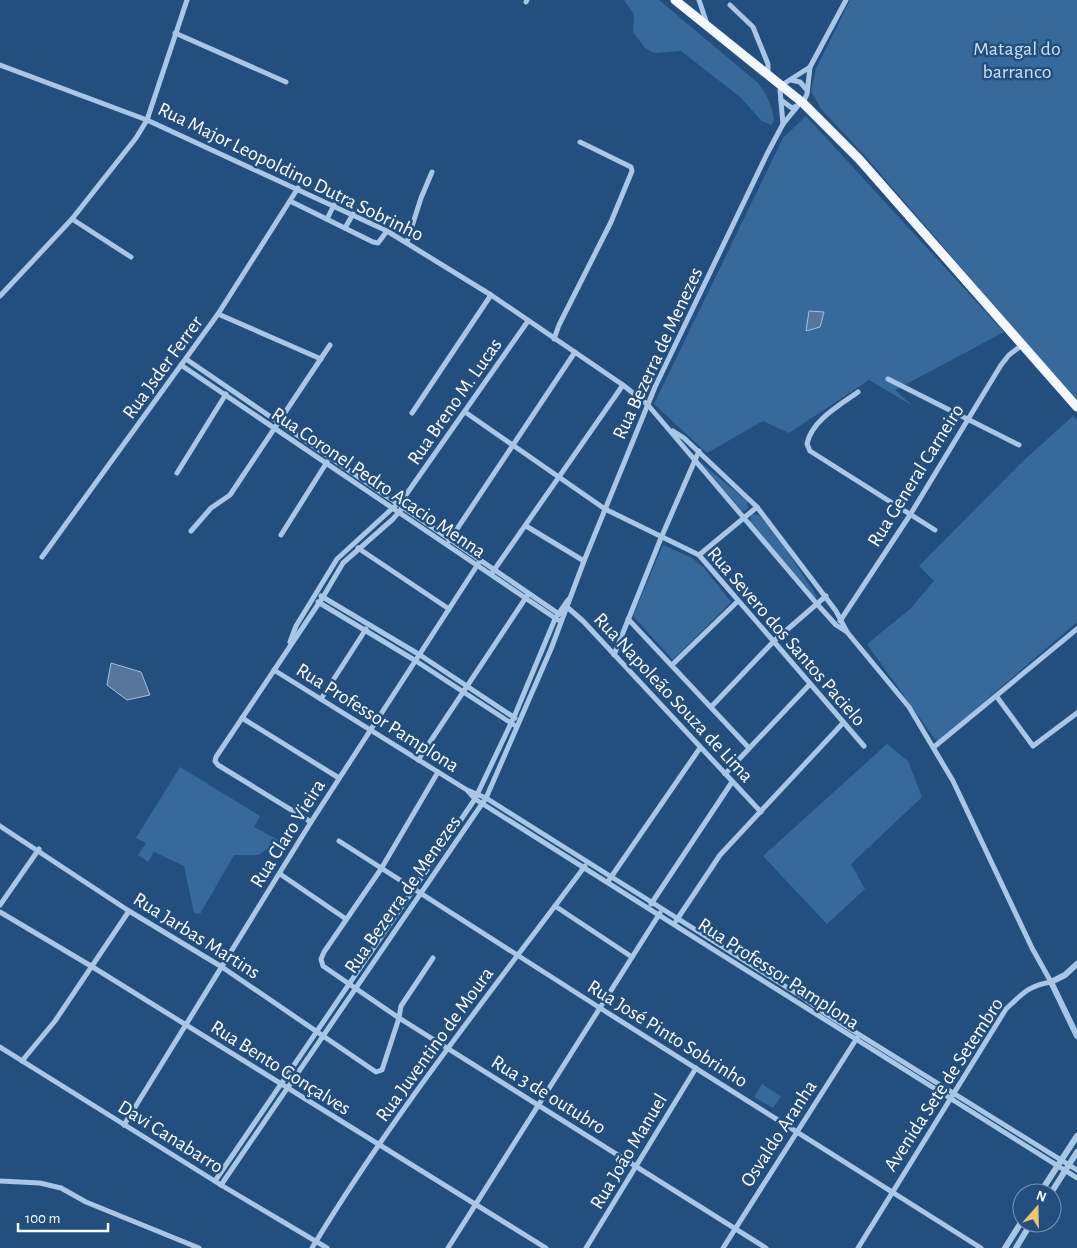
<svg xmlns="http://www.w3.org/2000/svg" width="1077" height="1248" font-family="'Alegreya Sans',sans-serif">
<rect width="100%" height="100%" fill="#234f7e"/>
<g fill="#376a9b">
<path d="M624,0H659L758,83C767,95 772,105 774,120L771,125L762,121L740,97L681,51L654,53L645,48L633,32L634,14Z"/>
<polygon points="850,0 1077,0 1077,402 865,156 821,109 811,91 816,69"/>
<polygon points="806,116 1004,332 895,390 913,406 869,380 789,433 763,421 707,453 654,404 783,138"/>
<polygon points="1073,416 1077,420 1077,622 937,742 867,644 910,609 934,581 919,566 1022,462"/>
<polygon points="699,461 747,501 748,508 745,511 741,510"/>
<polygon points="753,514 759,515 787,551 818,598 814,597 750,522 751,516"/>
<polygon points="663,545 692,558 705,569 731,602 673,660 633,616"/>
<polygon points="887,744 908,761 922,797 851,864 865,889 827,924 763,856"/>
<polygon points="180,767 260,816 254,827 286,844 282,850 274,844 259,855 234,855 200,914 194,913 184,866 154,852 148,862 138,855 146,843 136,838"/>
<polygon points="762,1084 781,1096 773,1108 754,1097"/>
</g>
<g fill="#577698" stroke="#9cc3e7">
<polygon points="809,311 824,312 820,327 806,331"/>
<polygon points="111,663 141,672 150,695 127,700 107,685"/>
</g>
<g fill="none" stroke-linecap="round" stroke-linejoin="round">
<g stroke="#a8c7e6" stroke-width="5">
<polyline points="699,0 707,24"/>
<polyline points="526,2 527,0"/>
<polyline points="730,5 753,27 768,64 768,75"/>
<polyline points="175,33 286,82"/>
<polyline points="0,65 147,120 387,231 491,295 623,385 648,405 817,604 836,625 847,632"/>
<polyline points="791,80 800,82 806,89"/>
<polyline points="781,100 792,108 803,103 807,94 810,67 846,0"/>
<polyline points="783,124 780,90 785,83 810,67"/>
<polyline points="290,201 373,242 378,243 387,231"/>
<polyline points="72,219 131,257"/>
<polyline points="327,219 334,205"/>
<polyline points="345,228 353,214"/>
<polyline points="407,242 421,198 432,172"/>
<polyline points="0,296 72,219 136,138 147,120 187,0"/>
<polyline points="218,314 321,359"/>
<polyline points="554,339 559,325 611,222 632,171 631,167 580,142"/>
<polyline points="186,359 559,614"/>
<polyline points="181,365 558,620"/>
<polyline points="888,379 1019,445"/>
<path d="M858,392C840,405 811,421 807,444L810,451L935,530"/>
<polyline points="465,412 605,509 699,555 864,746"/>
<polyline points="412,413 491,295"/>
<path d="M673,431L684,438L757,507L836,611L847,632L909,707L953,781L1032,948L1051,982C1028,986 1022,994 1006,1009L858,1248"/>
<polyline points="177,473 226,394"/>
<polyline points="403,499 528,321"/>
<polyline points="526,526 584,561"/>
<polyline points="191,531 211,508 230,495 330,345"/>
<polyline points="281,535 327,462"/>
<polyline points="449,541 575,352"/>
<polyline points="358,548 449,609"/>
<polyline points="699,555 757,507"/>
<polyline points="42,557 218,314 298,188"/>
<polyline points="492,573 623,385"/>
<polyline points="321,596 420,655 515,718"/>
<polyline points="318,602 416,661 514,725"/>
<polyline points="567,607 583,621 761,812"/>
<polyline points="628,619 749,748"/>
<polyline points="840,621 910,515 1001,365 1009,355 1022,345"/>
<polyline points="290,642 296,626 337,559 395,506"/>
<polyline points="614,655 661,538 699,451"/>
<polyline points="673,664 738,601"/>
<polyline points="274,670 438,772 467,790 486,798 804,998 826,1014 1077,1170"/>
<polyline points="997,697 1033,746 1077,713"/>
<polyline points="321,699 366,629"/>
<polyline points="712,706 774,641 826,596"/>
<polyline points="242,718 339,778"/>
<polyline points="934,747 1077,629"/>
<polyline points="418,760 527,596"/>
<polyline points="438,772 381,869 324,952 321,959 323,966 399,1018 766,1248"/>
<polyline points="725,774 810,684"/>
<path d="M468,791L475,799C676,925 875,1053 1077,1178"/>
<polyline points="311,822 218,765 215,761 216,757 323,597 343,563 393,519 404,506 405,498"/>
<polyline points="0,826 129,911 222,967 376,1072 382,1070 399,1018 401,1006 433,958"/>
<polyline points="339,841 600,1008 981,1248"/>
<polyline points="280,874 346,919"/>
<polyline points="609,880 700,748"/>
<polyline points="651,904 732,782"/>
<polyline points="0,905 39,849"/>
<polyline points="555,906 632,957"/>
<polyline points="0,912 91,966 546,1248"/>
<polyline points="676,921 720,855 843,723"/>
<polyline points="0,1047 221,1185 327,1248"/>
<polyline points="22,1061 55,1021 129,911"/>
<polyline points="124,1125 311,822 480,561"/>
<polyline points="0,1181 40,1183 61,1188 86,1202 199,1248"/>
<polyline points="215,1181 475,799 514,717 555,619 568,600"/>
<polyline points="221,1185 486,798 551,649 584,561 655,387 767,154 783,124 797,107"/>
<path d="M312,1248C393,1114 491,992 585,866"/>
<polyline points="448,1248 660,913"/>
<polyline points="586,1248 696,1068"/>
<polyline points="723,1248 857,1038"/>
</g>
<g stroke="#a8c7e6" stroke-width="6">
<polyline points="1077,964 1065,975 1051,982 1077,1036"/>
<polyline points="1040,1193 1077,1136"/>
<polyline points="1051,1193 1077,1152"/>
<polyline points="1005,1248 1022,1221"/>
<polyline points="1016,1248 1031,1223"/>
</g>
<polyline stroke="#f4f8fe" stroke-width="9" points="675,0 803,103 859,159 1077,407"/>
</g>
<g text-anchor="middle" stroke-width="5" stroke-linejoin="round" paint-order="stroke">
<g font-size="20" fill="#cbe0f5" stroke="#234f7e">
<text x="1017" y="55">Matagal do<tspan x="1017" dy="23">barranco</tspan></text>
</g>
<g font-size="20" fill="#fff" stroke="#234f7e">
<text transform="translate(291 171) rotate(26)" y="7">Rua Major Leopoldino Dutra Sobrinho</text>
<text transform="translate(657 353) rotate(-65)" y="7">Rua Bezerra de Menezes</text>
<text transform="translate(162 367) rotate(-54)" y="7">Rua Jsder Ferrer</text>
<text transform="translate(454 401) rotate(-55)" y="7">Rua Breno M. Lucas</text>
<text transform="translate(915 475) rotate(-58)" y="7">Rua General Carneiro</text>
<text transform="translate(379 482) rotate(34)" y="7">Rua Coronel Pedro Acacio Menna</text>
<text transform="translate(787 636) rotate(49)" y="7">Rua Severo dos Santos Pacielo</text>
<text transform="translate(674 697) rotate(47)" y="7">Rua Napoleão Souza de Lima</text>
<text transform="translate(378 717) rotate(32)" y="7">Rua Professor Pamplona</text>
<text transform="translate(287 833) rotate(-58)" y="7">Rua Claro Vieira</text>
<text transform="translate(402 894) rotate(-55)" y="7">Rua Bezerra de Menezes</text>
<text transform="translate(197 935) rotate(32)" y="7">Rua Jarbas Martins</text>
<text transform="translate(779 973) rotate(33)" y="7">Rua Professor Pamplona</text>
<text transform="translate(668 1033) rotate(32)" y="7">Rua José Pinto Sobrinho</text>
<text transform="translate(434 1044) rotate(-54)" y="7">Rua Juventino de Moura</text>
<text transform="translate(281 1067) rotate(32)" y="7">Rua Bento Gonçalves</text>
<text transform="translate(943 1084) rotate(-57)" y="7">Avenida Sete de Setembro</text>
<text transform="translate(549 1094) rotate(32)" y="7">Rua 3 de outubro</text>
<text transform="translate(778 1133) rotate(-57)" y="7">Osvaldo Aranha</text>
<text transform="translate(171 1136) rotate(32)" y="7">Davi Canabarro</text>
<text transform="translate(628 1151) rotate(-59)" y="7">Rua João Manuel</text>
</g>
</g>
<g transform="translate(1037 1208) rotate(20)"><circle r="24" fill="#234f7e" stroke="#7b95b2"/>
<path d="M0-4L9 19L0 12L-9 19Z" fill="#f1c36c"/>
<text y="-8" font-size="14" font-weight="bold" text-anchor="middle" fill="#ffffff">N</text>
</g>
<path d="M18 1223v8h90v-8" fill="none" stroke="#ffffff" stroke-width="2.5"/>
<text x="25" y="1223" font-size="15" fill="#ffffff" stroke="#234f7e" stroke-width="4" paint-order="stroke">100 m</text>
</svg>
